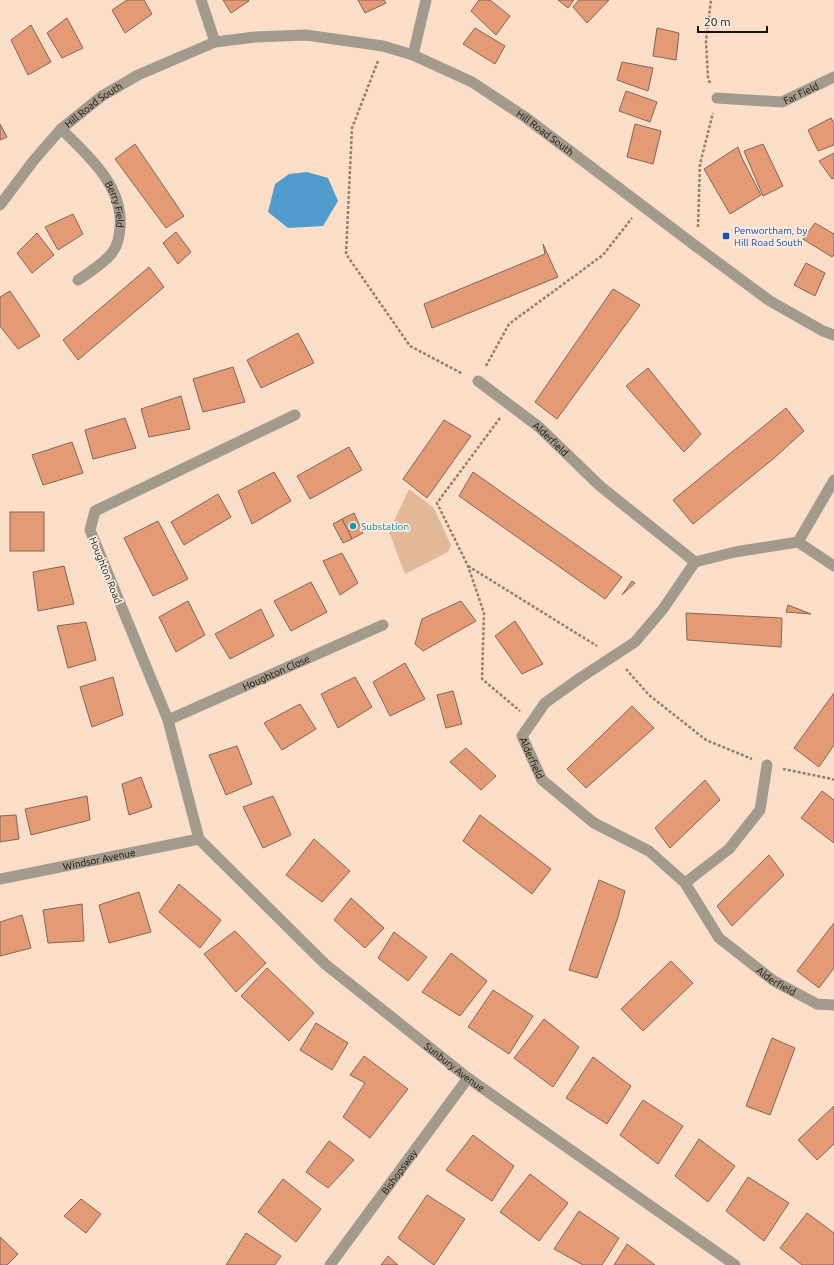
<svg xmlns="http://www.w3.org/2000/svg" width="834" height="1265" font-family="Ubuntu,sans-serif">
<rect width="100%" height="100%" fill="#fbdec7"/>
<polygon fill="#e1b998" points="409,489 434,508 451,545 448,552 405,574 389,532"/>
<polygon fill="#519ccc" points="307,172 328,178 338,201 323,226 288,228 268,212 275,184 289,174"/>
<g fill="#e59a76" stroke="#836557">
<polygon points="127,0 144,0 152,14 125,33 112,10"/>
<polygon points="223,0 248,0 249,1 231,13"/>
<polygon points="358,0 384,0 386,3 365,13"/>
<polygon points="479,0 490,0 510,16 496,35 471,11"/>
<polygon points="558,0 574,0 568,8"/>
<polygon points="579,0 609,0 587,23 573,7"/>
<polygon points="67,18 83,48 62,58 47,33"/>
<polygon points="31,25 51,62 28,75 11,40"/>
<polygon points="475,28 505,46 495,64 463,44"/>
<polygon points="657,28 679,33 676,60 653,56"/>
<polygon points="622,62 653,68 648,91 617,80"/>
<polygon points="626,91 657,102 650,122 619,111"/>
<polygon points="831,118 834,123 834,145 818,151 808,130"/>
<polygon points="0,124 7,137 0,140"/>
<polygon points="635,124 661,131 653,164 627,157"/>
<polygon points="135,144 184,216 166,228 115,159"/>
<polygon points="763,144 783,186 763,196 744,151"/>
<polygon points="738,147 742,158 761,195 730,214 704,169"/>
<polygon points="834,153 834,178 832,179 819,161"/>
<polygon points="73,214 83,234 58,250 45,227"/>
<polygon points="815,223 834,234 834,255 832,257 803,239"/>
<polygon points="176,232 191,252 178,264 163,243"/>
<polygon points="37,233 54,255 32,273 17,253"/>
<polygon points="543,244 558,277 432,328 424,304 545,254"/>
<polygon points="806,263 825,273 815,296 794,285"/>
<polygon points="149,267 164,287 78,360 63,340"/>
<polygon points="613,289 640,305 557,419 535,402"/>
<polygon points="10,291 40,336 18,349 0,326 0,297"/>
<polygon points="298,333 314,363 261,388 247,360"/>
<polygon points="233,367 245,402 203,412 193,379"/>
<polygon points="648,368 701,434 684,452 626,386"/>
<polygon points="181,396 190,429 149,437 141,409"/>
<polygon points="786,408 804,431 773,459 693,524 673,500"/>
<polygon points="125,418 136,448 93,459 85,430"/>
<polygon points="444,420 471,436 427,498 403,479"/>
<polygon points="72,442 83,473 43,485 32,455"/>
<polygon points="349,447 362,470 310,499 297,476"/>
<polygon points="274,472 291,501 252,524 238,491"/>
<polygon points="473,472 622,577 605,599 459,496"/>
<polygon points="218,494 231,517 184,545 171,522"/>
<rect x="10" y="512" width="34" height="39"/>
<polygon points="354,513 363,533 352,539 342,519"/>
<polygon points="342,519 352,539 343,543 333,524"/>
<polygon points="158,521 188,579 153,596 124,538"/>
<polygon points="342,553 358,583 340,595 323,561"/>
<polygon points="64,566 74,604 38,611 33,572"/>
<polygon points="632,581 635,583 622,595"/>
<polygon points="311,582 327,612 291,631 274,601"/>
<polygon points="188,601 205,635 176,652 159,617"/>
<polygon points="461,601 476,621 423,651 415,644 422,619"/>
<polygon points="788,605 811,614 786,612"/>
<polygon points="261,609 274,636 230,659 215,634"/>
<polygon points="686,613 782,618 781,647 687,640"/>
<polygon points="515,621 543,664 522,674 495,636"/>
<polygon points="86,622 96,660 68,668 57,626"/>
<polygon points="405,663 425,699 390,716 373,682"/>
<polygon points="113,677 123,715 92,727 80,687"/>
<polygon points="355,677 372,707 338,728 321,694"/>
<polygon points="453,691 462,724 446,728 437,695"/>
<polygon points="834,693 834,745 819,767 794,748"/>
<polygon points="300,704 316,729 282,750 264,723"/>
<polygon points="632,706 654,728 586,788 567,769"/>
<polygon points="237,746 252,784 226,795 209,755"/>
<polygon points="466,748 496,776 481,790 450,762"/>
<polygon points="141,777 152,807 129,815 122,784"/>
<polygon points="705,780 720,800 670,848 655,828"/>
<polygon points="822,791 834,800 834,843 801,818"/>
<polygon points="87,796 90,820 31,835 25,809"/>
<polygon points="273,796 291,835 263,848 243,807"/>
<polygon points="16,815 19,839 0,842 0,816"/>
<polygon points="480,815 551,869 532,894 463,841"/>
<polygon points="314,839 350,871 322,902 286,875"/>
<polygon points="769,855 784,875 732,926 717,906"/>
<polygon points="599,880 625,891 618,917 597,978 569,970"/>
<polygon points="179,884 221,920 200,948 159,912"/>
<polygon points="139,892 151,932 109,943 99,905"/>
<polygon points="351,898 384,928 365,948 334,920"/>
<polygon points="82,904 84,941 48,943 43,910"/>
<polygon points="22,915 31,948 0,956 0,922"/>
<polygon points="834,923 834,968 819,988 797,971"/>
<polygon points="235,931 266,963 236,992 204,954"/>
<polygon points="394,932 427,957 408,981 378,958"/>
<polygon points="451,953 487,981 460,1016 422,992"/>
<polygon points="671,961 693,983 643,1031 621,1009"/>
<polygon points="267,968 314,1013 289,1041 241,996"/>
<polygon points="493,990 533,1016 509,1054 468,1027"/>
<polygon points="544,1019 579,1047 553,1087 514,1058"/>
<polygon points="316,1023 348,1043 332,1070 300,1050"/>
<polygon points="772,1038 795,1048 770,1115 746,1106"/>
<polygon points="364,1056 408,1089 370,1138 343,1117 365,1083 350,1075"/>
<polygon points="593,1057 631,1086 607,1124 566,1098"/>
<polygon points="643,1100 683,1126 658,1164 620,1135"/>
<polygon points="834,1106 834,1144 817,1160 798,1140"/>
<polygon points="473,1135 514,1166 492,1201 446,1170"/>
<polygon points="699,1139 735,1166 708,1202 675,1176"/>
<polygon points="329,1141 354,1160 328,1188 306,1172"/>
<polygon points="530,1174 568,1203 539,1241 500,1212"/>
<polygon points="748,1177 789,1203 764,1241 726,1211"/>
<polygon points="283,1179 321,1209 296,1242 258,1212"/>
<polygon points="427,1195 465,1219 434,1265 398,1238"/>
<polygon points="81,1199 101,1214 86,1233 64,1216"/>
<polygon points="579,1211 619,1238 602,1265 583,1265 554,1249"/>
<polygon points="807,1213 834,1233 834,1265 802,1265 780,1248"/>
<polygon points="246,1233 281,1256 275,1265 226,1265"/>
<polygon points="0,1237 18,1254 7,1265 0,1265"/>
<polygon points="627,1244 655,1265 614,1265"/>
<polygon points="388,1256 398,1265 381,1265"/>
</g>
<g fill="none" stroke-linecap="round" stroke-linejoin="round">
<g stroke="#937f6f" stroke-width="2.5" stroke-dasharray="3 2" stroke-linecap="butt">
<polyline points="378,61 352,128 346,254 410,346 463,374"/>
<polyline points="710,83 708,78 706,41 711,0"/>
<polyline points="698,227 700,164 713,113"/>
<polyline points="486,366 509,324 603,255 632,218"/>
<polyline points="500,418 437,503 468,566 484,613 482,679 520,711"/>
<polyline points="468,566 597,646"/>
<polyline points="626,669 649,695 706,740 752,759"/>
<polyline points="783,769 832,779 834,780"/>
</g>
<g stroke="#a19a8d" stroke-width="11">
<polyline points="201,0 215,42"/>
<polyline points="413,55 426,0"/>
<path id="s1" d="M717,98L782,102L834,77"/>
<path id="s2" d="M61,129C88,155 124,187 120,228C119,237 118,245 112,253C103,264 90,272 78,280"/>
<path id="s3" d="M478,381L539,427L600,486L695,562"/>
<path id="s4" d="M834,480L798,542L735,552L695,562L663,609L635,642L580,678L545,703L522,736L542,780L594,823L649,851L685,883L719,938L774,981L817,1004L834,1005"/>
<polyline points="798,542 834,566"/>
<path id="s5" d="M168,720L383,625"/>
<path id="s6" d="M199,839L325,964L468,1078L735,1265"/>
<polyline points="199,839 168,720 90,530 95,511 295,415"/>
<path id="s7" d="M0,879L199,839"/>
<polyline points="685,883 729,849 760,810 767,765"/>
<path id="s8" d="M330,1265L468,1078"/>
</g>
<path stroke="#a19a8d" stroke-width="11" id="s9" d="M0,205L34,160L61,129L102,96L138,75L215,42L255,37L306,35L383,46L413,55L472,82L525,117L697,247L770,301L823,331L834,335"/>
</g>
<rect fill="#1a4fb4" stroke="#fbefe6" stroke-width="1.5" x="722" y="232" width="8" height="8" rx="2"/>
<circle fill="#0f9aa8" stroke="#fbefe6" stroke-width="1.5" cx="353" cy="526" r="4"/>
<g text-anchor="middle" stroke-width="3.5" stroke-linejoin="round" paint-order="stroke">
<g font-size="10" fill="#191008" stroke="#fbefe6">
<text dy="4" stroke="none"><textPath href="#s1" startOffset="86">Far Field</textPath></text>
<text dy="4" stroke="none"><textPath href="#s9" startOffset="138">Hill Road South</textPath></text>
<text dy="4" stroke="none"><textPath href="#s9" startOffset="630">Hill Road South</textPath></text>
<text dy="4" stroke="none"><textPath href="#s2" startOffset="95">Berry Field</textPath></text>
<text dy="4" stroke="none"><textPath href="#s3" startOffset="93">Alderfield</textPath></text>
<text transform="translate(106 570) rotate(68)" y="4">Houghton Road</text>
<text dy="4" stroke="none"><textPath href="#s5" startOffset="118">Houghton Close</textPath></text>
<text dy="4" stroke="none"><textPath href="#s4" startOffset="450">Alderfield</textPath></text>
<text dy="4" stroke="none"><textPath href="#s7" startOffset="101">Windsor Avenue</textPath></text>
<text dy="4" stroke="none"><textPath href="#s4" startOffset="788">Alderfield</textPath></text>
<text dy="4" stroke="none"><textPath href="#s6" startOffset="343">Sunbury Avenue</textPath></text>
<text dy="4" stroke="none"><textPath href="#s8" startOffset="116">Bishopsway</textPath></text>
</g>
<g font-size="10" fill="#164399" stroke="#fbefe6" text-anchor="start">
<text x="734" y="234">Penwortham, by<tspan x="734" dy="12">Hill Road South</tspan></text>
</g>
<g font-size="10" fill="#0d838f" stroke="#fbefe6" text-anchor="start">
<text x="361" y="530">Substation</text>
</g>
</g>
<path d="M698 26v6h69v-6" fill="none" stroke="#191008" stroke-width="2"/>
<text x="704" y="26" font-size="12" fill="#191008" stroke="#fbefe6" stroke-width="3" paint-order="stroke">20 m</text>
</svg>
